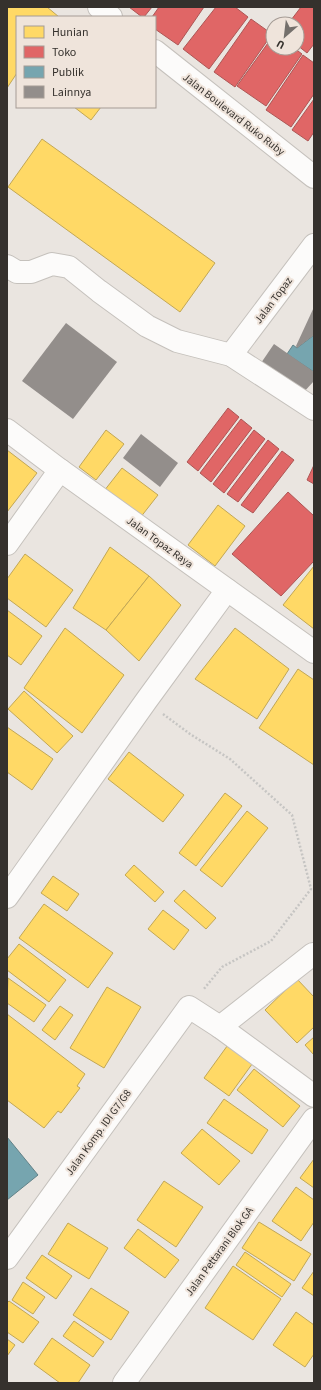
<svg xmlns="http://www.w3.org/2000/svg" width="321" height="1390" font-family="'Source Sans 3',sans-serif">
<rect width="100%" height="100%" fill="#eae5e0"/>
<g fill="#ffd966" stroke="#c2a755">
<polygon points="7,7 47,7 59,17 17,17 17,73 7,88"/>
<polygon points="74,107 101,107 91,120"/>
<polygon points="42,139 215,263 180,312 8,187"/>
<polygon points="106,430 124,444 96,480 79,467"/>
<polygon points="7,450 37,473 7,512"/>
<polygon points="122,468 158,495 140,518 104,491"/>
<polygon points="218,505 245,526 215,566 188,545"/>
<polygon points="110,547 149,576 106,630 73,608"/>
<polygon points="25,554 73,590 46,627 7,598 7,579"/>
<polygon points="314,566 314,629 283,605"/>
<polygon points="149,576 181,605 139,661 106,630"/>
<polygon points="7,610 42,636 21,665 7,655"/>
<polygon points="65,628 124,675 82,733 24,688"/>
<polygon points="235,628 289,669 257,719 195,679"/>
<polygon points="298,669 314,680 314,765 259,728"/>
<polygon points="24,691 73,736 57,753 8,709"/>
<polygon points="7,727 53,759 32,790 7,772"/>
<polygon points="129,752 184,795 163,822 108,779"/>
<polygon points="225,793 242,806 196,866 179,853"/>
<polygon points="247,811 268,828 222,887 200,870"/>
<polygon points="134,865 164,892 155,902 125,875"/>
<polygon points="53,876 79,894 67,911 41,893"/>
<polygon points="184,890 216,918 206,929 174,901"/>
<polygon points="44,904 113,953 88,988 19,938"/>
<polygon points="163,910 189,930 174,950 148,929"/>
<polygon points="19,944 66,980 49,1002 7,970 7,959"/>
<polygon points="8,978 46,1005 34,1022 7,1003"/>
<polygon points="297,979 314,997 314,1027 297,1043 265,1010"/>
<polygon points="107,987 141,1007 104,1068 70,1048"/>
<polygon points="60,1006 73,1015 55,1040 42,1030"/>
<polygon points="7,1014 85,1074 77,1086 80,1088 61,1113 58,1111 44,1128 7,1100"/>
<polygon points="314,1037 314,1055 305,1045"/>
<polygon points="230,1042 255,1060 229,1096 204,1078"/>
<polygon points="254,1069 300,1106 283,1127 237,1090"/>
<polygon points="224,1099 268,1130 252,1154 207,1123"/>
<polygon points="202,1129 240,1161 219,1185 181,1153"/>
<polygon points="314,1159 314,1188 300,1178"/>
<polygon points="164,1181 203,1207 176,1247 137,1220"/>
<polygon points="296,1187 314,1200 314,1222 301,1241 272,1221"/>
<polygon points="259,1222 311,1254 294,1281 242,1248"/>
<polygon points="68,1223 108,1248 89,1279 48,1254"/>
<polygon points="138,1229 179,1260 165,1278 124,1248"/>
<polygon points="245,1252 291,1284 282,1297 236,1265"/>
<polygon points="42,1255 72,1276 56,1299 26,1278"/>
<polygon points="233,1266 281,1299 253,1340 205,1308"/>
<polygon points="314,1271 314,1296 302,1288"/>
<polygon points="23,1282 45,1297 33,1314 12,1300"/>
<polygon points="91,1288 129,1312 111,1340 73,1315"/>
<polygon points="9,1301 39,1322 23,1343 7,1332 7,1303"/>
<polygon points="296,1312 314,1325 314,1354 305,1367 273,1345"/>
<polygon points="74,1321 104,1342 93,1357 63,1336"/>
<polygon points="52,1338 90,1365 78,1383 60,1383 34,1364"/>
<polygon points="7,1339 15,1345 7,1356"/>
</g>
<g fill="#e06666" stroke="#ad5655">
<polygon points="129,7 152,7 144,17 142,17"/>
<polygon points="159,7 204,7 178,45 155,29 155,17 152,17"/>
<polygon points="216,7 235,7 248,17 209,69 183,49"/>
<polygon points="301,7 314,7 314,44 307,53 297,45 297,24 288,24"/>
<polygon points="251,19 272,34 235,87 214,72"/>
<polygon points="273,36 273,48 294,48 302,54 266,106 237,86"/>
<polygon points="303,55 314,63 314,94 291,127 266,110"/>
<polygon points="314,99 314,132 308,141 292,130"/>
<polygon points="228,408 239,417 198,471 187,462"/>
<polygon points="241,419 252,428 211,482 200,473"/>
<polygon points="254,430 265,439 224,493 213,484"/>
<polygon points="268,440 279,449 238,502 227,494"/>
<polygon points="282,451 294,460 253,513 241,505"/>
<polygon points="314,465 314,484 307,480"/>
<polygon points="288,492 314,516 314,561 281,596 232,554"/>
</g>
<g fill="#76a5af" stroke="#628288">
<polygon points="314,335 314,372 287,354 293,345 297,348"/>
<polygon points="7,1137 38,1175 7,1200"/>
</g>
<g fill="#938e8b">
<polygon points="314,307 314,335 297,348 296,346"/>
<polygon points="66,323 117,362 73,419 22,381"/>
<polygon points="274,344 314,372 314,381 302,394 261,363"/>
<polygon points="141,434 178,463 160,487 123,458"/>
</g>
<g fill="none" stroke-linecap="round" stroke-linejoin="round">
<g stroke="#c5c1bc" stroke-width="24">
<g id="minor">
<polyline points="99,7 111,17"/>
<polyline points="155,51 314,177"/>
<polyline points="7,266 17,272 31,272 52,264 69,267 99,291 147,326 177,341 231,355 314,409"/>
<polyline points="231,355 314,245"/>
<polyline points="7,430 60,470 314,652"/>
<polyline points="7,544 60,470"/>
<polyline points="7,897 146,701 227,590"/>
<polyline points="220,1027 313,954"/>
<polyline points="7,1258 189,1007 220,1027 314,1096"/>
<polyline points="124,1383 314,1119"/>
</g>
</g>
<polyline stroke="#c6c5c3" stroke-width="2.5" stroke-dasharray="2 2" stroke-linecap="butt" points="163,714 190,734 230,759 292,815 311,889 271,941 222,967 203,990"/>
<use href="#minor" stroke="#fcfbfa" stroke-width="22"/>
</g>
<g text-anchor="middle" stroke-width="4" stroke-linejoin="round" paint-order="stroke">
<g font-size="11" fill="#35312d" stroke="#efe4db">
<text transform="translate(234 114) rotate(38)" y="4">Jalan Boulevard Ruko Ruby</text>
<text transform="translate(273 300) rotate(-53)" y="4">Jalan Topaz</text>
<text transform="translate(160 542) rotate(36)" y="4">Jalan Topaz Raya</text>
<text transform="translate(98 1132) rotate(-54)" y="4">Jalan Komp. IDI G7/G8</text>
<text transform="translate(219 1251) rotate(-54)" y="4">Jalan Pettarani Blok GA</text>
</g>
</g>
<rect width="321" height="1390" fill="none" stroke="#35312d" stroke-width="16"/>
<rect x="16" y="16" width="140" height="92" fill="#efe4db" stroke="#a59c95"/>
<rect x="24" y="26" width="20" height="12" fill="#ffd966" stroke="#a59c95"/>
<text x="52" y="36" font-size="12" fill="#35312d">Hunian</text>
<rect x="24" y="46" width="20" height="12" fill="#e06666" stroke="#a59c95"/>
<text x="52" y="56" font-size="12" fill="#35312d">Toko</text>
<rect x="24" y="66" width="20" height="12" fill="#76a5af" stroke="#a59c95"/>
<text x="52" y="76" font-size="12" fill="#35312d">Publik</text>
<rect x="24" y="86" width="20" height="12" fill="#938e8b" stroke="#a59c95"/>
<text x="52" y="96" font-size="12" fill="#35312d">Lainnya</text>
<g transform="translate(285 36) rotate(208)"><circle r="19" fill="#efe4db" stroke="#a59c95"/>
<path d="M0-3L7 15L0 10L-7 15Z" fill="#74706c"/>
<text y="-6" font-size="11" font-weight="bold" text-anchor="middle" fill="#35312d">U</text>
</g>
</svg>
